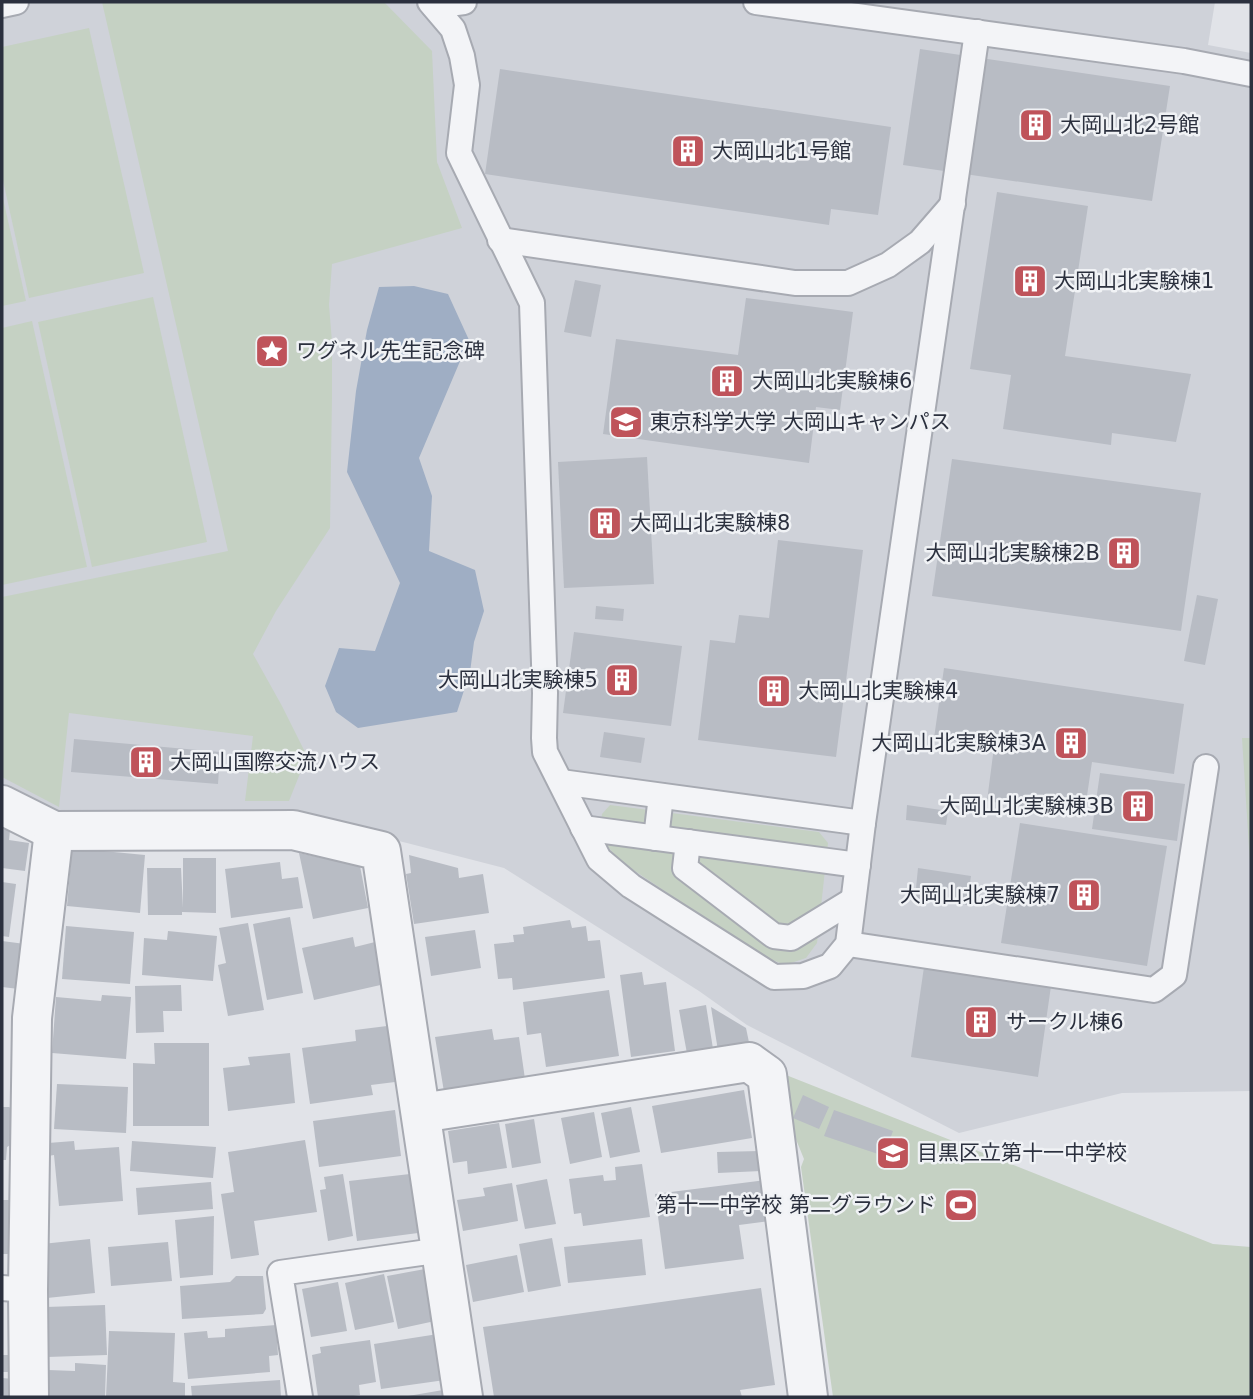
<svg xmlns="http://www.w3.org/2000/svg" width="1253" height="1399" font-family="'DejaVu Sans','Noto Sans JP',sans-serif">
<rect width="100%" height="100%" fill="#e1e3e8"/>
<polygon fill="#cfd2d9" points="2,2 1215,2 1208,45 1251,53 1251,1091 1122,1093 959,1133 747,1025 699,991 504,868 407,843 289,815 56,817 2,790"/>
<g fill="#c5d1c3">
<polygon points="102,2 384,2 432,51 437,162 462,228 332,264 329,305 332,342 332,397 330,528 276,611 253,654 282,706 307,756 289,801 245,801 253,736 69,713 59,807 2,777 2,597 228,551"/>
<polygon points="89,28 144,273 29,298 2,176 2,47"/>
<polygon points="2,194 26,301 2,306"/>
<polygon points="153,297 207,542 92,567 38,322"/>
<polygon points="32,321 87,567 2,585 2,328"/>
<polygon points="1242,738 1251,738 1251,879"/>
<polygon points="610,805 819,832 828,843 817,943 806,958 785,965 760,955 620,861 604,842 600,830 602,814"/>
<polygon points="786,1075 1213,1244 1251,1247 1251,1397 833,1397 801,1167 804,1159 793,1132"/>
</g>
<polygon fill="#9faec4" points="414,286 448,294 469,340 419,458 432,496 429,551 475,570 484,611 474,642 470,672 457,712 358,728 336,712 325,686 339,648 375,651 400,583 347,472 356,391 367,330 379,287"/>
<g fill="#b8bcc4">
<polygon points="920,49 1170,86 1152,201 903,165"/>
<polygon points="500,69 891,127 878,215 831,209 829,225 485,174"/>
<polygon points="997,192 1088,206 1065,356 1191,374 1176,442 1112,433 1111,445 1003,429 1011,375 970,369"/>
<polygon points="575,280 601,285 591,337 564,332"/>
<polygon points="746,298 853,312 840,410 816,407 809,463 603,434 616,339 738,355"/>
<polygon points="647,457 654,584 564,588 558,462"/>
<polygon points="952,459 1201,493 1181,631 932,596"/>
<polygon points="778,540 863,550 836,757 698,740 710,640 735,643 739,615 769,618"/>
<polygon points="1197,595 1218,599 1205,665 1184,661"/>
<polygon points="596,606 624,609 623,621 595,619"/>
<polygon points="574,632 682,646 671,726 563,713"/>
<polygon points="944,668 1184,704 1174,774 1092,762 1084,816 987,801 994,747 934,738"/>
<polygon points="604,732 645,738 641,763 600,757"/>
<polygon points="74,739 220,752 218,784 71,772"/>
<polygon points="1100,773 1185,784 1177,841 1092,829"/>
<polygon points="907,805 948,811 946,825 906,820"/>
<polygon points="1020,823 1167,846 1147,966 1001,943"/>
<polygon points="2,829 10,830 9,840 29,843 25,871 2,868"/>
<polygon points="72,848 145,855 140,913 67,906"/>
<polygon points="299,853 360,866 368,908 313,919"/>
<polygon points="409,855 458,868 459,878 483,874 489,913 414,924 406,874 411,873"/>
<polygon points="183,858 216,858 216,913 182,912 182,915 148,915 147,868 181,868 183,908"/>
<polygon points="280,862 282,879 298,877 303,908 231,918 225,869"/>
<polygon points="918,868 971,876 967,905 915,898"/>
<polygon points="2,882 16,884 9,937 2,936"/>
<polygon points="290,917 303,993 267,1000 253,924"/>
<polygon points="570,920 572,928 586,926 588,941 600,940 605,978 513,990 512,978 498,979 494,944 514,942 513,935 524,934 523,927"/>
<polygon points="248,923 264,1010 228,1016 218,965 226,963 219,928"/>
<polygon points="66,926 134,932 130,984 62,979"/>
<polygon points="475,930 481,968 431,976 425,937"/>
<polygon points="168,931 217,936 213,981 142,975 144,938 167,940"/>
<polygon points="353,937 355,947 375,942 385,984 314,1000 302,948"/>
<polygon points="2,941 25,944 19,989 2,987"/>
<polygon points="924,967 1051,986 1038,1077 911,1057"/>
<polygon points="642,972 644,985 666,982 675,1051 631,1057 620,975"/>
<polygon points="181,985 182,1011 163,1011 164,1032 136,1033 135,986"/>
<polygon points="609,990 619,1056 546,1067 541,1033 527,1035 523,1002"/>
<polygon points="102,995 131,997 126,1059 52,1053 56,997 101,1001"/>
<polygon points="706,1005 714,1055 688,1059 679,1010"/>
<polygon points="711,1007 746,1028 751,1052 719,1057"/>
<polygon points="395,1025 403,1081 371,1085 373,1095 310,1104 302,1048 356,1041 355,1030"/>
<polygon points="492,1029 494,1040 519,1037 526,1086 445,1098 435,1037"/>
<polygon points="154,1043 209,1043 209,1126 133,1126 133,1063 155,1064"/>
<polygon points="290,1053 295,1103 228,1111 223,1068 250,1065 248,1057"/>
<polygon points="57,1084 128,1087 126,1133 54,1129"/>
<polygon points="744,1090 752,1138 661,1153 652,1106"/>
<polygon points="803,1095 829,1107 819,1129 793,1118"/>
<polygon points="2,1107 9,1107 13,1109 12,1144 7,1147 6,1160 2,1160"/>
<polygon points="631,1107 640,1152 610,1158 601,1113"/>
<polygon points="395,1110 401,1156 319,1167 313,1121"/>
<polygon points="834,1110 893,1131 884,1156 824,1136"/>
<polygon points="594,1112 602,1157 570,1164 561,1118"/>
<polygon points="534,1119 541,1163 512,1168 505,1124"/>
<polygon points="499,1123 507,1168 468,1174 467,1161 453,1163 448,1131"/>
<polygon points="305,1140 317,1212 254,1221 259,1255 231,1259 221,1194 234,1192 228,1152"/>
<polygon points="74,1141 75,1150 119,1147 123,1201 59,1206 54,1155 48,1156 48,1143"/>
<polygon points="132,1141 216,1147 213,1178 130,1171"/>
<polygon points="760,1151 761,1171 718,1173 717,1152"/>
<polygon points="642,1164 650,1217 583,1226 581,1213 574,1214 569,1179 603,1175 604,1181 616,1180 615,1167"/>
<polygon points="343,1174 353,1236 328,1241 320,1190 326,1189 324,1177"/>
<polygon points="410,1174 418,1233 357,1241 349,1181"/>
<polygon points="547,1179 556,1224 525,1229 516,1185"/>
<polygon points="765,1180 770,1221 739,1225 744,1259 665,1269 655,1194"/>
<polygon points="211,1182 213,1209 138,1215 136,1188"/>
<polygon points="512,1183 518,1221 463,1231 457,1200 485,1196 483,1188"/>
<polygon points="2,1200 12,1200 11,1254 2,1254"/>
<polygon points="214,1216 213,1275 180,1278 175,1220"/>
<polygon points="552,1238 561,1286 528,1292 519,1244"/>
<polygon points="90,1239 95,1293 47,1298 42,1244"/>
<polygon points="642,1239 646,1275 568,1283 564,1247"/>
<polygon points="168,1242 172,1281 111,1286 108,1247"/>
<polygon points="517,1255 524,1292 473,1302 466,1265"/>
<polygon points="425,1269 435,1321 398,1329 387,1276"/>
<polygon points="384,1274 394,1322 355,1330 345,1283"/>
<polygon points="236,1276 263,1276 266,1309 263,1314 182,1319 180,1286 230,1282"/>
<polygon points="338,1282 347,1331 311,1337 302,1289"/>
<polygon points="761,1288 775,1385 740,1390 742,1397 494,1397 483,1327"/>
<polygon points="105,1305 107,1355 47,1357 46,1307"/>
<polygon points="276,1325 278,1355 269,1356 270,1372 188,1379 184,1333 207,1331 208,1338 225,1337 225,1329"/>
<polygon points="109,1331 175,1333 173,1382 185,1383 185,1397 106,1397"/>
<polygon points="438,1334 445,1380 381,1389 374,1344"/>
<polygon points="370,1340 376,1382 359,1385 360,1395 347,1397 318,1397 312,1355 321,1353 320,1347"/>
<polygon points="2,1355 11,1355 10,1372 2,1372"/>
<polygon points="75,1363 106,1365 105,1397 46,1397 48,1370 75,1371"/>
<polygon points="2,1378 14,1379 12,1397 2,1397"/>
<polygon points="280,1380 281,1397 192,1397 191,1386"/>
<polygon points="449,1389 451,1397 408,1397 408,1396"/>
</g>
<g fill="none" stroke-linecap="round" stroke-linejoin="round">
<g stroke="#a7aab2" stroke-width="28">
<g id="lane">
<polyline points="430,2 453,29 462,56 467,85 459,153 532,303 545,693 544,738 545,752 599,859 631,886 774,977 803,976 830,966 848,944 863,823 977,32"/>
<polyline points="756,2 1184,61 1251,74"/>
<polyline points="2,5 16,2"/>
<polyline points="434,6 464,2"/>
<polyline points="500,240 795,283 848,283 888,265 920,242 953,204"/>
<polyline points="561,782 863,823"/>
<polyline points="583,828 858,865"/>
<polyline points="656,838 661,796"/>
<polyline points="688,842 685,868 774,936 791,938 853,900"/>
<polyline points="848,944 1154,990 1174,975 1206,767"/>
<polyline points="2,1288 28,1290"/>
<polyline points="300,1397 280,1273 442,1250"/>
</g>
</g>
<g stroke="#a7aab2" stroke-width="42">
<g id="street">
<polyline points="2,805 54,831 293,830 381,851 463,1397"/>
<polyline points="421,1113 749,1062 767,1075 808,1397"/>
<polyline points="29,1397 28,1290 32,1018 54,831"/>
</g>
</g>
<use href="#lane" stroke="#f3f4f7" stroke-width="24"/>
<use href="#street" stroke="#f3f4f7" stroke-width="38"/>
</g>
<defs>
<g id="building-square" transform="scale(1.75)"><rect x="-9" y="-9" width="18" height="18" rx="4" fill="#bf535a" stroke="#f0f2f5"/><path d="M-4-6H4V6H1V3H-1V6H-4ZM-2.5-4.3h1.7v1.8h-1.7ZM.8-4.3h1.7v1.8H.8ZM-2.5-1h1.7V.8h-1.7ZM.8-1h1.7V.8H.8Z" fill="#fff"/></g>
<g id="sight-square" transform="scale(1.75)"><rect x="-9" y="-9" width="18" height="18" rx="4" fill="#bf535a" stroke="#f0f2f5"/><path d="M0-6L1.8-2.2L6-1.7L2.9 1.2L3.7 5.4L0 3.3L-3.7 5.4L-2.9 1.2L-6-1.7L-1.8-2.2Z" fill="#fff"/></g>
<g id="university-square" transform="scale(1.75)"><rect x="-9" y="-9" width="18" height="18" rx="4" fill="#bf535a" stroke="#f0f2f5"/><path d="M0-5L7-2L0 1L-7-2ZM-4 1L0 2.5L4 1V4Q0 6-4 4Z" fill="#fff"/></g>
<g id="school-square" transform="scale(1.75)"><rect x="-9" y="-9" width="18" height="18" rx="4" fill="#bf535a" stroke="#f0f2f5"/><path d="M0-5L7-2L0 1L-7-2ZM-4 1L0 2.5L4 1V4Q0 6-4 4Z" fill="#fff"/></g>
<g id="stadium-square" transform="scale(1.75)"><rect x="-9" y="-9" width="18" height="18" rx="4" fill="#bf535a" stroke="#f0f2f5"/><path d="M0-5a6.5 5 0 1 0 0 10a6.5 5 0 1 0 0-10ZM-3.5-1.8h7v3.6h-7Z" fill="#fff"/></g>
</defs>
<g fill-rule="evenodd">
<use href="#building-square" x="1036" y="125"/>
<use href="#building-square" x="688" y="151"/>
<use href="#building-square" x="1030" y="281"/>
<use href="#sight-square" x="272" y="351"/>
<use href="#building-square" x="727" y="381"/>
<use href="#university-square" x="626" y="422"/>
<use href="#building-square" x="605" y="523"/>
<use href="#building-square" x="1124" y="553"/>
<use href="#building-square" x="622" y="680"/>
<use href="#building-square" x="774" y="691"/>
<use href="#building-square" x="1071" y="743"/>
<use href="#building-square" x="146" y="762"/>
<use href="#building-square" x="1138" y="806"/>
<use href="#building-square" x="1084" y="895"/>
<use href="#building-square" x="981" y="1022"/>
<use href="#school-square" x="893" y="1153"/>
<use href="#stadium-square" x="961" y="1205"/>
</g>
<g text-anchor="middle" stroke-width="5" stroke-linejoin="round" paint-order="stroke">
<g font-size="21" fill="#2b303e" stroke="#f0f2f5" text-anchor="start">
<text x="1060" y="132">大岡山北2号館</text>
<text x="712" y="158">大岡山北1号館</text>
<text x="1054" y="288">大岡山北実験棟1</text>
<text x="296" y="358">ワグネル先生記念碑</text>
<text x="752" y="388">大岡山北実験棟6</text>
<text x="650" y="429">東京科学大学 大岡山キャンパス</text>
<text x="630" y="530">大岡山北実験棟8</text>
<text x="1100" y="560" text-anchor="end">大岡山北実験棟2B</text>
<text x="598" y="687" text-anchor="end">大岡山北実験棟5</text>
<text x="798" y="698">大岡山北実験棟4</text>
<text x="1046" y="750" text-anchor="end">大岡山北実験棟3A</text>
<text x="170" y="769">大岡山国際交流ハウス</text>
<text x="1114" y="813" text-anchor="end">大岡山北実験棟3B</text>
<text x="1060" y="902" text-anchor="end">大岡山北実験棟7</text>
<text x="1006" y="1029">サークル棟6</text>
<text x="917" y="1160">目黒区立第十一中学校</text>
<text x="936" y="1212" text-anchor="end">第十一中学校 第二グラウンド</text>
</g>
</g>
<rect width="1253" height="1399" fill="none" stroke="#2b303e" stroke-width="7"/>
</svg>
